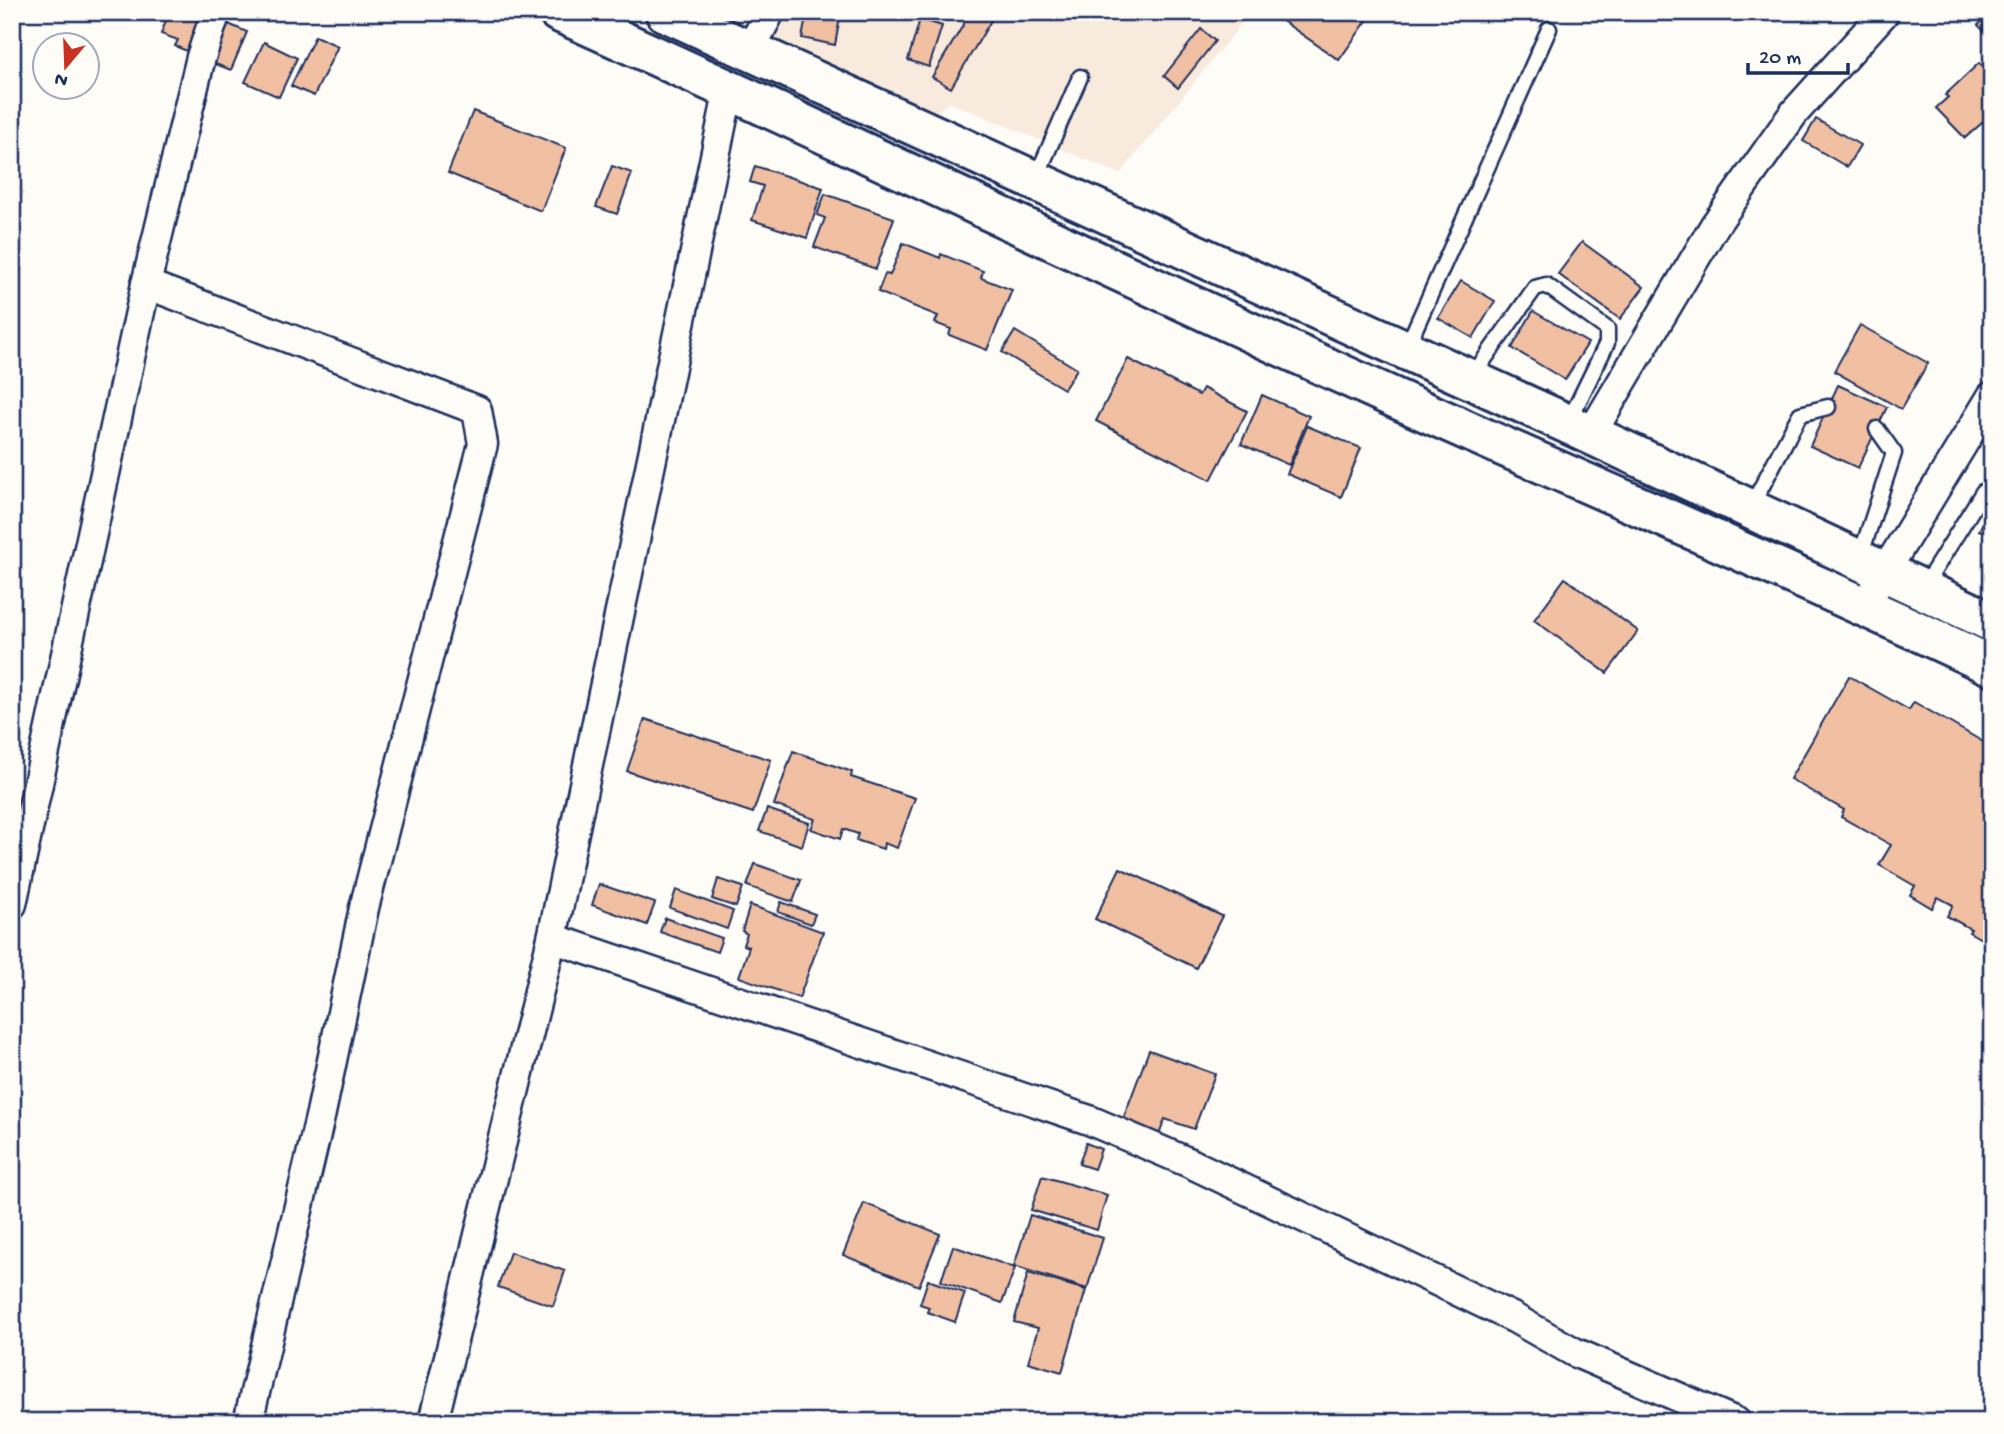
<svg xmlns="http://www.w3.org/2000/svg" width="2004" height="1434" font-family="'Gochi Hand',sans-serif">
<rect width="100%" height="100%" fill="#fdfcf7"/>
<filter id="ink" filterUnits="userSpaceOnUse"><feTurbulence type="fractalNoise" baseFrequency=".0143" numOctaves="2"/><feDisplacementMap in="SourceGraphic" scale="14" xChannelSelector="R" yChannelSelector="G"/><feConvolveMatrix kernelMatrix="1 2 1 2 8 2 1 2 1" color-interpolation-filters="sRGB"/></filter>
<g filter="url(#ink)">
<polygon fill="#f9eade" points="782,12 1251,12 1120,174 950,102 935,113 764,45"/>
<g fill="#f1bfa2" stroke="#1b2f5e" stroke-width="2">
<polygon points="169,12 203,12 194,54 175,46 178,40 161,34"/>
<polygon points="807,12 841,12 835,45 802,38"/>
<polygon points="971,12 996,12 951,88 932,77"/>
<polygon points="1275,12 1373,12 1339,60 1274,15"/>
<polygon points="1992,12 1992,39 1978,25"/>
<polygon points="920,19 942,26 929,67 908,60"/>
<polygon points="226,23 247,32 231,70 210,62"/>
<polygon points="1201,29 1215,41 1178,88 1164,76"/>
<polygon points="315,36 338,46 314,96 291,86"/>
<polygon points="264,42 297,58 279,97 245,82"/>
<polygon points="1992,58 1992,114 1965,138 1936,108 1948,97 1945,95 1979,63 1983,66"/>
<polygon points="473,111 566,148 541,211 448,173"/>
<polygon points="1816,119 1860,145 1847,167 1803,141"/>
<polygon points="612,166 632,173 617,214 596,207"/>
<polygon points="755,166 823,188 807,238 752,220 763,186 750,182"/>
<polygon points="825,194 894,218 876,269 814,247 825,218 817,215"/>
<polygon points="1582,242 1644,287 1620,319 1558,274"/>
<polygon points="903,243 940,258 941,254 983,271 981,278 1012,290 987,350 949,335 951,329 935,323 938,316 878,292 885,274 890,275"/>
<polygon points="1461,281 1495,301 1473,338 1438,318"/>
<polygon points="1533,311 1588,343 1565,380 1512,348"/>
<polygon points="1860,325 1928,363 1901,409 1834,371"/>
<polygon points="1015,331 1077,369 1064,389 1002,352"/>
<polygon points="1128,359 1199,395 1203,388 1247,411 1211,480 1096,421"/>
<polygon points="1838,385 1887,407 1858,468 1810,446"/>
<polygon points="1262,395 1309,416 1289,465 1241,444"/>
<polygon points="1307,426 1361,448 1341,497 1287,474"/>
<polygon points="1992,506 1992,537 1979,530"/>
<polygon points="1565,578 1638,631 1607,673 1534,620"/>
<polygon points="1849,676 1909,710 1914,702 1992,747 1992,945 1969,932 1971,929 1947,916 1953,905 1938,897 1932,908 1910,895 1915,886 1879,865 1891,845 1841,817 1844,810 1790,779"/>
<polygon points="645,719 771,760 753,813 627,771"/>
<polygon points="793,751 852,772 851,777 915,798 897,848 884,843 883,849 856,840 858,834 843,829 840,839 811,829 815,819 774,805"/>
<polygon points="767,809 809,823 802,846 759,831"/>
<polygon points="755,864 801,880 793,902 747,886"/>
<polygon points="1120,868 1222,916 1196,968 1095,919"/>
<polygon points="718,879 743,887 736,907 712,899"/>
<polygon points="599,884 655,903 647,925 592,905"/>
<polygon points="676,890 733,911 727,929 670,908"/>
<polygon points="781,902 815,914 811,924 778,912"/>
<polygon points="750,905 823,932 799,998 739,977 749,947 743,945 747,934 742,931"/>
<polygon points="665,918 722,938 717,952 660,932"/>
<polygon points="1149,1050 1215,1074 1194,1129 1165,1119 1159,1135 1122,1122"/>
<polygon points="1086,1143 1101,1149 1094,1169 1079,1164"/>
<polygon points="1042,1176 1107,1195 1097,1230 1031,1210"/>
<polygon points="864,1203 940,1234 919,1286 843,1255"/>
<polygon points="1030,1215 1103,1238 1087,1289 1014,1266"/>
<polygon points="953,1246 1015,1268 1002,1303 941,1281"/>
<polygon points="510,1252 565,1271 553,1306 498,1287"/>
<polygon points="1028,1273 1086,1290 1062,1372 1028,1362 1038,1328 1014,1322"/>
<polygon points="928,1280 965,1293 955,1322 927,1312 929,1307 920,1304"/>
<polygon points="1992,1398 1992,1422 1985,1422"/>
</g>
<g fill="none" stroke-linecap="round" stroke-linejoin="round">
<g stroke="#1b2f5e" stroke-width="19">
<g id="lane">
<polyline points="1036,178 1080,77"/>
<polyline points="1406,349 1549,29"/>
<polyline points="1471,378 1535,288 1546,285 1607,329 1607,343 1569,421"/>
<polyline points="1750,509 1800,414 1828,407"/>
<polyline points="1860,557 1894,453 1877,429"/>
<polyline points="1923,588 1983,492 1992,493"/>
</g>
</g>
<g stroke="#1b2f5e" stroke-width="33">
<g id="street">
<polyline points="750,50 770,12"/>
<polyline points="146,284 201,57 216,12"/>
<polyline points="1591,434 1715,225 1794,113 1885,12"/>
<polyline points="1875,588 1992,396"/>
<polyline points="12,904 146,284 477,410 483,444 364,908 321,1113 248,1422"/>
<polyline points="552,938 1089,1120 1190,1163 1514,1318 1574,1352 1736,1422"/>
<polyline points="433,1422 552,938 729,89"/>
</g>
</g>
<g stroke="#1b2f5e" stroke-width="44">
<g id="secondary">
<path d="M558,12C840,138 1118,274 1399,400C1597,489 1796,573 1992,666"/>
<polyline points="665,12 1568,424 1992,622"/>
</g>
</g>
<use href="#lane" stroke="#fdfcf7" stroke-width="14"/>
<use href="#street" stroke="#fdfcf7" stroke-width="28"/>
<use href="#secondary" stroke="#fdfcf7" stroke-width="38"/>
</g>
</g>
<rect width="2004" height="1434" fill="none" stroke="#fdfcf7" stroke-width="42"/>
<rect x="21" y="21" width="1962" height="1392" fill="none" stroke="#1b2f5e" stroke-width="2.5" filter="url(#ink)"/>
<g transform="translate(66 66) rotate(199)"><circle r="33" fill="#fdfcf7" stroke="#a3aaba" stroke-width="2"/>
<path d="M0-5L12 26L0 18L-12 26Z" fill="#c8321e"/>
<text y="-10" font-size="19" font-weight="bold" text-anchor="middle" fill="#1b2f5e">N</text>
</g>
<path d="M1748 63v10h100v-10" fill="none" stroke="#1b2f5e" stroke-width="3.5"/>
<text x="1759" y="63" font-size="21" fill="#1b2f5e" stroke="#fdfcf7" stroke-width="5" paint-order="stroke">20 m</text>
</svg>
